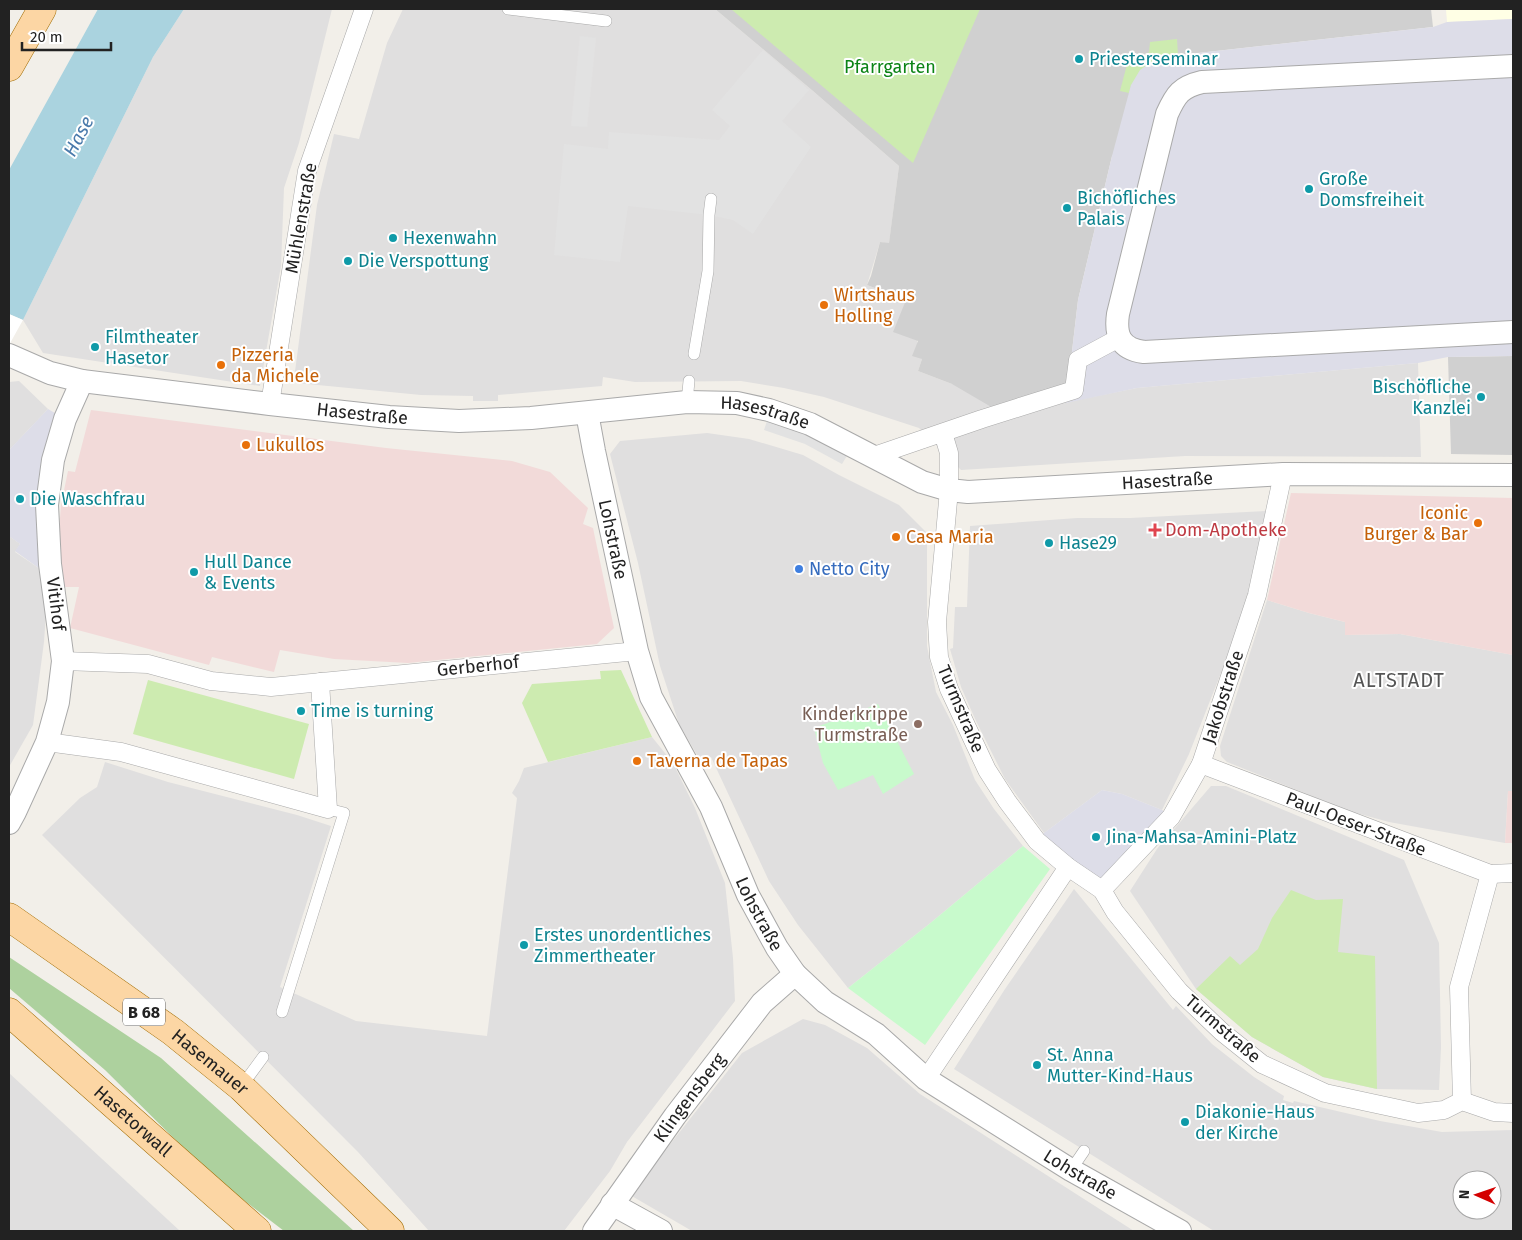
<svg xmlns="http://www.w3.org/2000/svg" width="1522" height="1240" font-family="'Fira Sans',sans-serif">
<rect width="100%" height="100%" fill="#f2efe9"/>
<g fill="#e0dfdf" fill-rule="evenodd">
<polygon points="184,9 332,9 299,143 284,188 281,266 260,386 43,353 23,320 153,57"/>
<polygon points="403,9 715,9 813,91 899,166 889,244 880,242 867,285 906,300 922,359 918,371 952,384 1068,385 1067,402 1137,388 1418,363 1421,457 1185,456 961,470 919,428 824,397 784,388 741,381 635,382 603,377 602,386 498,395 498,401 473,401 473,396 421,395 297,383 294,379 317,205 334,134 359,139 387,43"/>
<polygon points="19,381 48,409 9,450 9,382"/>
<polygon points="707,433 749,439 803,455 839,475 899,505 927,533 927,646 936,692 953,725 975,780 994,809 1023,846 928,925 848,988 798,925 769,881 711,757 700,760 679,724 660,666 638,563 610,454 620,441"/>
<polygon points="1266,511 1249,589 1234,640 1189,754 1162,810 1122,794 1102,790 1044,833 1005,779 976,721 961,687 950,649 953,648 955,607 967,607 970,526 1077,518 1130,518"/>
<polygon points="9,536 20,544 15,552 40,569 47,598 44,642 33,725 9,767"/>
<polygon points="1267,600 1309,613 1345,622 1346,635 1400,634 1513,655 1513,791 1508,791 1505,843 1389,822 1349,811 1227,762 1221,756 1220,746"/>
<polygon points="652,737 673,763 695,808 725,883 733,958 735,1001 627,1142 610,1171 564,1231 429,1231 358,1152 42,835 80,798 97,787 105,762 168,782 297,815 331,826 280,987 356,1021 487,1036 517,798 512,793 519,781 524,768"/>
<polygon points="1211,786 1226,786 1404,860 1439,943 1441,1047 1439,1090 1377,1089 1323,1077 1252,1037 1196,989 1130,891 1157,849"/>
<path d="M1074,889L1173,1010L1176,1006L1212,1044L1254,1077L1284,1096L1283,1100L1293,1103L1294,1101L1380,1121L1442,1132L1513,1130V1231H1214L954,1069L1005,989ZM1462,1180H1492V1210H1462Z"/>
<polygon points="803,1019 825,1025 867,1048 920,1094 1134,1231 692,1231 630,1195 742,1053"/>
<polygon points="9,1073 180,1231 9,1231"/>
</g>
<g fill="#f2dad9">
<polygon points="91,410 386,448 512,461 550,472 588,508 583,524 593,528 614,628 597,644 408,663 334,659 280,650 274,672 212,657 209,665 70,628 79,587 63,587 58,544 61,505 68,471 75,472"/>
<polygon points="1291,493 1513,498 1513,655 1400,634 1345,635 1345,622 1309,613 1267,600"/>
<polygon points="1508,791 1513,791 1513,843 1505,843"/>
</g>
<polygon fill="#ffffe5" points="1446,9 1513,9 1513,19 1447,22"/>
<g fill="#d0d0d0">
<polygon points="715,9 1431,9 1433,27 1171,56 1112,156 1078,300 1068,385 993,408 952,384 918,371 922,359 912,356 918,341 893,332 906,300 867,285 871,276 880,242 889,243 899,166 813,91"/>
<polygon points="1513,356 1513,455 1451,454 1448,357"/>
</g>
<g fill="#cdebb0">
<polygon points="731,9 980,9 913,163"/>
<polygon points="1177,39 1178,55 1171,56 1131,85 1129,93 1120,91 1130,53 1133,56 1141,57 1149,52 1150,42"/>
<polygon points="621,670 652,737 548,762 522,703 532,684 601,679 600,671"/>
<polygon points="148,680 309,724 294,779 133,734"/>
<polygon points="1291,890 1316,900 1343,899 1338,952 1375,956 1377,1089 1323,1077 1252,1037 1196,989 1230,956 1240,965 1258,949 1272,918"/>
</g>
<polygon fill="#add19e" points="9,957 161,1058 354,1231 284,1231 212,1176 105,1070 9,988"/>
<g fill="#c8facc">
<polygon points="878,704 914,774 883,794 873,775 838,790 823,763 814,728"/>
<polygon points="1023,846 1050,869 925,1045 848,988 928,925"/>
</g>
<g fill="#e2e2e2">
<polygon points="580,36 596,38 587,127 571,126"/>
<polygon points="763,50 809,90 782,121 811,147 753,234 733,220 709,215 628,206 620,262 554,255 564,144 608,149 609,132 719,140 730,126 712,110"/>
<polygon points="767,421 810,435 848,454 842,464 805,444 764,430"/>
</g>
<g fill="#dddde8">
<polygon points="1513,19 1513,356 1448,357 1418,363 1137,388 1066,403 1078,300 1112,156 1131,85 1140,70 1154,60 1171,56 1433,27 1447,22"/>
<polygon points="48,409 65,419 40,569 15,551 20,544 9,536 9,450"/>
<polygon points="1102,790 1122,794 1162,810 1171,817 1102,890 1037,841 1044,833"/>
</g>
<polygon fill="#aad3df" points="98,9 184,9 153,57 23,320 9,314 9,170"/>
<polygon fill="#fff" points="9,314 23,320 9,345"/>
<g fill="none" stroke-linecap="round" stroke-linejoin="round">
<g stroke="#a9a9a9" stroke-width="12">
<g id="service">
<polyline points="508,9 606,21"/>
<polyline points="694,354 708,271 709,215 711,199"/>
<polyline points="687,402 689,381"/>
<polyline points="282,1012 344,813 328,809"/>
<polyline points="241,1087 263,1057"/>
<polyline points="1071,1170 1084,1151"/>
</g>
</g>
<g stroke="#a9a9a9" stroke-width="19">
<g id="pedestrian">
<polyline points="270,404 307,171 364,9"/>
<polyline points="943,433 949,453 949,490 937,622 939,657 949,689 987,770 1007,801 1037,841 1068,867 1102,890 1115,912 1179,991 1222,1032 1262,1064 1325,1093 1418,1113 1444,1110 1462,1101 1494,1112 1513,1113"/>
<polyline points="874,456 982,419 1074,390 1078,360 1119,338"/>
<polyline points="63,661 148,664 211,681 271,687 637,651"/>
<polyline points="47,742 121,752 328,809 320,682"/>
<polyline points="1201,764 1490,874 1513,873"/>
<polyline points="1102,890 1171,817 1201,764 1257,595 1283,474"/>
<polyline points="926,1079 1068,867"/>
<polyline points="1462,1101 1459,987 1490,874"/>
</g>
</g>
<g stroke="#a9a9a9" stroke-width="24">
<g id="minor">
<path d="M1513,66L1202,82C1181,87 1176,94 1167,114L1118,314C1115,335 1120,349 1144,352L1513,332"/>
<path id="s1" d="M9,355L50,373L82,381L270,404L389,417L459,421L531,418L687,402L737,403L769,410L810,424L922,482L949,490L968,492L1283,474L1513,475"/>
<path id="s2" d="M587,413L594,451L637,651L651,697L711,807L748,895L777,948L795,974L825,1002L876,1034L926,1079L1071,1170L1180,1231"/>
<polyline points="9,823 15,812 47,742 58,702 63,661 50,564 47,505 53,460 65,419 82,381"/>
<polyline points="612,1204 661,1231"/>
<path id="s3" d="M594,1231L675,1116L762,1003L795,974"/>
</g>
</g>
<g stroke="#a06b00" stroke-width="29">
<g id="primary">
<polyline points="9,67 42,9"/>
<path id="s4" d="M9,917L173,1032L241,1087L390,1231"/>
<path id="s5" d="M9,1012L257,1231"/>
</g>
</g>
<use href="#service" stroke="#fff" stroke-width="11"/>
<use href="#pedestrian" stroke="#fff" stroke-width="18"/>
<use href="#minor" stroke="#fff" stroke-width="22"/>
<use href="#primary" stroke="#fcd6a4" stroke-width="28"/>
</g>
<g fill="#0f9aa8" stroke="#fff" stroke-width="2">
<circle cx="1079" cy="59" r="5"/>
<circle cx="1309" cy="189" r="5"/>
<circle cx="1067" cy="208" r="5"/>
<circle cx="393" cy="238" r="5"/>
<circle cx="348" cy="261" r="5"/>
<circle cx="95" cy="347" r="5"/>
<circle cx="1481" cy="397" r="5"/>
<circle cx="20" cy="499" r="5"/>
<circle cx="1049" cy="543" r="5"/>
<circle cx="194" cy="572" r="5"/>
<circle cx="301" cy="711" r="5"/>
<circle cx="1096" cy="837" r="5"/>
<circle cx="524" cy="945" r="5"/>
<circle cx="1037" cy="1065" r="5"/>
<circle cx="1185" cy="1122" r="5"/>
</g>
<g fill="#e8710a" stroke="#fff" stroke-width="2">
<circle cx="824" cy="305" r="5"/>
<circle cx="221" cy="365" r="5"/>
<circle cx="246" cy="445" r="5"/>
<circle cx="1478" cy="523" r="5"/>
<circle cx="896" cy="537" r="5"/>
<circle cx="637" cy="761" r="5"/>
</g>
<path fill="#e0444e" stroke="#fff" stroke-width="2" d="M1152.5 522.5h5v5h5v5h-5v5h-5v-5h-5v-5h5z"/>
<circle fill="#3f7fe0" stroke="#fff" stroke-width="2" cx="799" cy="569" r="5"/>
<circle fill="#8d6e63" stroke="#fff" stroke-width="2" cx="918" cy="724" r="5"/>
<g text-anchor="middle" stroke-width="4" stroke-linejoin="round" paint-order="stroke">
<rect fill="#fff" stroke="#646464" stroke-width="1" x="123" y="998.5" width="42" height="27" rx="4"/>
<g font-size="16" font-weight="bold" fill="#222">
<text x="144" y="1018">B 68</text>
</g>
<g font-size="18" fill="#0d838f" stroke="#fff" text-anchor="start">
<text x="1089" y="65">Priesterseminar</text>
<text x="1319" y="185">Große<tspan x="1319" dy="21">Domsfreiheit</tspan></text>
<text x="1077" y="204">Bichöfliches<tspan x="1077" dy="21">Palais</tspan></text>
<text x="403" y="244">Hexenwahn</text>
<text x="358" y="267">Die Verspottung</text>
<text x="105" y="343">Filmtheater<tspan x="105" dy="21">Hasetor</tspan></text>
<text x="1471" y="393" text-anchor="end">Bischöfliche<tspan x="1471" dy="21">Kanzlei</tspan></text>
<text x="30" y="505">Die Waschfrau</text>
<text x="1059" y="549">Hase29</text>
<text x="204" y="568">Hull Dance<tspan x="204" dy="21">&amp; Events</tspan></text>
<text x="311" y="717">Time is turning</text>
<text x="1106" y="843">Jina-Mahsa-Amini-Platz</text>
<text x="534" y="941">Erstes unordentliches<tspan x="534" dy="21">Zimmertheater</tspan></text>
<text x="1047" y="1061">St. Anna<tspan x="1047" dy="21">Mutter-Kind-Haus</tspan></text>
<text x="1195" y="1118">Diakonie-Haus<tspan x="1195" dy="21">der Kirche</tspan></text>
</g>
<g font-size="18" fill="#0c8416" stroke="#fff">
<text x="890" y="73">Pfarrgarten</text>
</g>
<g font-size="18" fill="#222" stroke="#fff">
<text transform="translate(301 218) rotate(-80)" y="6">Mühlenstraße</text>
<text dy="6" stroke="none"><textPath href="#s1" startOffset="360">Hasestraße</textPath></text>
<text dy="6" stroke="none"><textPath href="#s1" startOffset="765">Hasestraße</textPath></text>
<text dy="6" stroke="none"><textPath href="#s1" startOffset="1185">Hasestraße</textPath></text>
<text dy="6" stroke="none"><textPath href="#s2" startOffset="129">Lohstraße</textPath></text>
<text transform="translate(56 604) rotate(83)" y="6">Vitihof</text>
<text transform="translate(478 666) rotate(-6)" y="6">Gerberhof</text>
<text transform="translate(1223 697) rotate(-72)" y="6">Jakobstraße</text>
<text transform="translate(961 709) rotate(67)" y="6">Turmstraße</text>
<text transform="translate(1356 824) rotate(21)" y="6">Paul-Oeser-Straße</text>
<text dy="6" stroke="none"><textPath href="#s2" startOffset="534">Lohstraße</textPath></text>
<text transform="translate(1223 1029) rotate(41)" y="6">Turmstraße</text>
<text dy="6" stroke="none"><textPath href="#s4" startOffset="248">Hasemauer</textPath></text>
<text dy="6" stroke="none"><textPath href="#s3" startOffset="164">Klingensberg</textPath></text>
<text dy="6" stroke="none"><textPath href="#s5" startOffset="165">Hasetorwall</textPath></text>
<text dy="6" stroke="none"><textPath href="#s2" startOffset="954">Lohstraße</textPath></text>
</g>
<g font-size="18" fill="#c56008" stroke="#fff" text-anchor="start">
<text x="834" y="301">Wirtshaus<tspan x="834" dy="21">Holling</tspan></text>
<text x="231" y="361">Pizzeria<tspan x="231" dy="21">da Michele</tspan></text>
<text x="256" y="451">Lukullos</text>
<text x="1468" y="519" text-anchor="end">Iconic<tspan x="1468" dy="21">Burger &amp; Bar</tspan></text>
<text x="906" y="543">Casa Maria</text>
<text x="647" y="767">Taverna de Tapas</text>
</g>
<g font-size="18" fill="#be3a42" stroke="#fff" text-anchor="start">
<text x="1165" y="536">Dom-Apotheke</text>
</g>
<g font-size="18" fill="#366cbe" stroke="#fff" text-anchor="start">
<text x="809" y="575">Netto City</text>
</g>
<g font-size="18" fill="#785e54" stroke="#fff" text-anchor="end">
<text x="908" y="720">Kinderkrippe<tspan x="908" dy="21">Turmstraße</tspan></text>
</g>
<g font-size="19" font-style="italic" fill="#4a7aab" stroke="#fff">
<text transform="translate(78 136) rotate(-62)" y="7">Hase</text>
</g>
<g font-size="20" letter-spacing="1" fill="#555" stroke="#fff">
<text x="1399" y="687">ALTSTADT</text>
</g>
</g>
<rect width="1522" height="1240" fill="none" stroke="#222222" stroke-width="20"/>
<g transform="translate(1477 1195) rotate(272)"><circle r="24" fill="#ffffff" stroke="#a7a7a7"/>
<path d="M0-4L9 19L0 12L-9 19Z" fill="#d40000"/>
<text y="-8" font-size="14" font-weight="bold" text-anchor="middle" fill="#222222">N</text>
</g>
<path d="M22 42v8h89v-8" fill="none" stroke="#222222" stroke-width="2.5"/>
<text x="30" y="42" font-size="15" fill="#222222" stroke="#ffffff" stroke-width="4" paint-order="stroke">20 m</text>
</svg>
